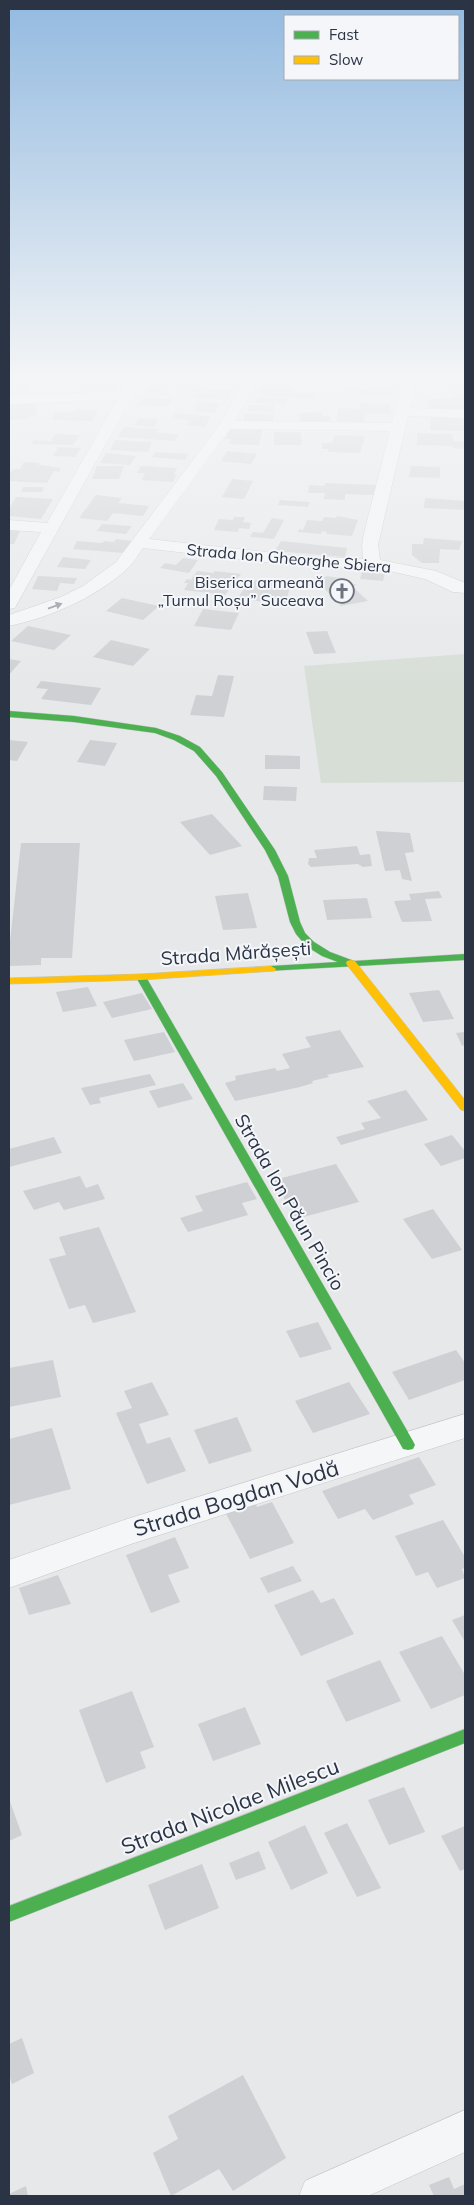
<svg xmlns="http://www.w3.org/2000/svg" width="474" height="2205" font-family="Mulish,sans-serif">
<rect width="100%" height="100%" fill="#e6e8ea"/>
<polygon fill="#d6ded6" points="465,654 465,782 321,783 304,666"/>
<g fill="#ced0d3">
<polygon points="91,379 124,379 117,391 85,391"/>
<polygon points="266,379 298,379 296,385 264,383"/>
<polygon points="442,379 465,379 465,382 443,382"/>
<polygon points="20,381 29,381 26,390 18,390"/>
<polygon points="182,381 208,383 204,388 233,390 228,400 194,398 197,392 176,391"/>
<polygon points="263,384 293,386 291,392 317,393 314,399 258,395"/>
<polygon points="152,385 163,386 159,391 169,392 166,395 146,393"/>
<polygon points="368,387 391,388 392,395 354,394 354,392 349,392 349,388 368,389"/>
<polygon points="452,391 465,392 465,409 429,409 427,399 454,398"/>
<polygon points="143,397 173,399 168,407 138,405"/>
<polygon points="257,397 288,399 286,405 254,403"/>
<polygon points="198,401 220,403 215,413 193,411"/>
<polygon points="27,403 37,405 37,415 29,415 29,419 9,420 9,404"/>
<polygon points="359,403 390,404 391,414 365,413 364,422 337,421 338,408 360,409"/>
<polygon points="248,405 274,405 274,412 248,411"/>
<polygon points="76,409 98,411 93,421 52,420 55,412 74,412"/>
<polygon points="322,412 323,416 329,416 332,424 301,424 299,413"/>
<polygon points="175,413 210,416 205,427 186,425 189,420 172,419"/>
<rect x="244" y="414" width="29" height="9"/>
<polygon points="431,416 463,417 465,431 430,430"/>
<polygon points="139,418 158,419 154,427 134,425"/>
<polygon points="124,427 158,429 156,432 179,435 175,441 118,437"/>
<polygon points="230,428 263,428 259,445 229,444 231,439 225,439"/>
<polygon points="274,432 301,432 302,445 274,445"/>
<polygon points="417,433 453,434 453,441 465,441 465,449 453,448 453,446 417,445"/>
<polygon points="55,434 80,435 73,445 31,444 34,440 51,441"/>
<polygon points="335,435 365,436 360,453 328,452 328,449 322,449 322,443 332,443"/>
<polygon points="115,440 152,442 148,452 110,450"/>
<polygon points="58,447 81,448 75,457 53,456"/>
<polygon points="227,451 257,454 251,464 221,461"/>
<polygon points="155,452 188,454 185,460 152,457"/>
<polygon points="106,453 136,456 130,465 100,463"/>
<polygon points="24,462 39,463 39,465 61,468 59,472 54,471 47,483 9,481 9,473 14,469 20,469"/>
<polygon points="97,466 124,466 119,479 92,479"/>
<polygon points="141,466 177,468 174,475 176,475 173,482 142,480 145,473 137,473"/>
<polygon points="411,466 440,467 440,478 409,477"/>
<polygon points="232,479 253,481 244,499 222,497"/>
<polygon points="325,483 376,485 374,495 345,494 345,500 324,499 325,493 308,493 309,485 325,486"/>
<polygon points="23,487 44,487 42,492 21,492"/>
<polygon points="96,495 122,498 118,503 149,506 143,516 113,513 107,521 79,518"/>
<polygon points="16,497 53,499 41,519 9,516 9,509"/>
<polygon points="425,498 465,501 465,510 424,508"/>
<polygon points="280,500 310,502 308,507 278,505"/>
<polygon points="337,516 358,520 352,536 326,534 327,532 322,531 321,534 298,532 299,529 303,530 307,520 322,521 324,517 336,518"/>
<polygon points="234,517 245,517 243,522 251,523 249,529 239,528 238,532 214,530 219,519 233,520"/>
<polygon points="272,518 284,520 274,539 250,537 253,532 263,533"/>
<polygon points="102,524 132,526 126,534 97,531"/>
<polygon points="9,528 21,529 14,544 9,544"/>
<polygon points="424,538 462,541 459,550 440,549 439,563 422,563 412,555 412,544 423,544"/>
<polygon points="116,539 133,541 124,553 73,549 77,541 102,543 104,541 114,542"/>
<polygon points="281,541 347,548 345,557 275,551"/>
<polygon points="63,557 91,560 85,569 57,567"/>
<polygon points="183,558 198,560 189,573 160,568 165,563 176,565"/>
<polygon points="197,571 214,573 214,571 241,574 225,595 184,590 188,583 184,583 187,579 191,580"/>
<polygon points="362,572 385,574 383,581 360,579"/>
<polygon points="38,576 77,578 74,584 60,583 57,591 32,589"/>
<polygon points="327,576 344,579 351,585 357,584 353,587 368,601 340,606 341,604 319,584 320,584 320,579"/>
<polygon points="255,580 291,584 285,605 238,598 245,587 251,588"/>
<polygon points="122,598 159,606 143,620 106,611"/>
<polygon points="203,609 239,613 231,630 194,626"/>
<polygon points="28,626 71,635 54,650 11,641"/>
<polygon points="327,631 336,653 314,654 306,632"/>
<polygon points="111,640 150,649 133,666 93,657"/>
<polygon points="9,659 21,661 9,675"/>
<polygon points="218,675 234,676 224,717 190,715 196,695 212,696"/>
<polygon points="41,681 101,688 91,705 41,699 48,689 36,688"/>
<polygon points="9,740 28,742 17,761 9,760"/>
<polygon points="90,740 117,743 105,766 77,762"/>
<polygon points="265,755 300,756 300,769 265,769"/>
<polygon points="264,786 297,787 296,801 263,800"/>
<polygon points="212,814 242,846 210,855 180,822"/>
<polygon points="376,831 410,833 414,852 405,853 412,881 402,879 400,870 385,871"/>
<polygon points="21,843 80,843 72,958 41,958 41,965 9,966 9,950"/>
<polygon points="357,846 360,855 370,854 372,866 363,867 358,864 311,867 308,864 309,858 317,858 314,850"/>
<polygon points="439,891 442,898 425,899 432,921 402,922 394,901 411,900 409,894"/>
<polygon points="248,893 257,928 223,930 215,896"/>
<polygon points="367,898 372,918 327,920 323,900"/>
<polygon points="88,987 97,1006 63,1012 56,992"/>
<polygon points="439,990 454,1019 423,1022 409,993"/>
<polygon points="142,993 152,1009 112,1018 103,1002"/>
<polygon points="340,1030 364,1067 327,1075 329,1077 312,1081 313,1083 300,1087 235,1101 225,1083 236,1080 235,1076 275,1068 277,1071 290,1068 282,1054 311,1047 305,1037"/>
<polygon points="164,1032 175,1052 134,1061 124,1040"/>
<polygon points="465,1032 465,1045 462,1046 456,1033"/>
<polygon points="150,1074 156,1085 99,1098 101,1103 90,1105 81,1088"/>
<polygon points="183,1083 193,1099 158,1108 149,1091"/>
<polygon points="406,1090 428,1120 341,1145 336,1137 365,1129 361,1123 381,1118 367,1101"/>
<polygon points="452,1135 465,1151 465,1158 441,1166 424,1144"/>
<polygon points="54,1137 62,1153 9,1167 9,1149"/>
<polygon points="336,1164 359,1202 296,1219 274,1180"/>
<polygon points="80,1176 86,1188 98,1184 105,1199 64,1210 59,1202 34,1210 23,1191"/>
<polygon points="247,1182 257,1199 242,1203 248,1215 188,1232 180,1218 203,1211 195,1196"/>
<polygon points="433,1209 462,1250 432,1259 403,1219"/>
<polygon points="99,1227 136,1312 93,1323 85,1305 69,1309 49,1259 66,1255 59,1237"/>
<polygon points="318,1322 332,1349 300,1358 286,1331"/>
<polygon points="456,1350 465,1363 465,1380 409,1400 392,1372"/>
<polygon points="53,1360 61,1397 9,1407 9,1368"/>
<polygon points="152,1382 169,1415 139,1424 147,1444 170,1437 186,1471 147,1484 116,1413 132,1408 124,1391"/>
<polygon points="349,1382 370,1414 313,1433 295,1401"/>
<polygon points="237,1417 252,1451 209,1464 194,1430"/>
<polygon points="52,1428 71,1489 9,1505 9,1439"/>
<polygon points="419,1457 436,1485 409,1495 414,1504 373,1520 365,1509 338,1519 322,1491"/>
<polygon points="254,1500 257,1507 272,1502 294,1543 250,1559 224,1510"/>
<polygon points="443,1520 465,1557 465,1568 462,1569 465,1578 437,1588 428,1572 416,1576 395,1536"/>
<polygon points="175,1537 189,1568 168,1575 180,1602 151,1613 126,1555"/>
<polygon points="293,1566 302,1581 268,1593 260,1578"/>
<polygon points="58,1575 71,1604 29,1615 19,1588"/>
<polygon points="313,1590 321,1603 334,1598 354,1634 301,1656 274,1605"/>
<polygon points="465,1615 465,1642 452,1620"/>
<polygon points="442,1636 465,1675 465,1695 431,1709 399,1652"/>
<polygon points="380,1660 401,1701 346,1722 326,1681"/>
<polygon points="132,1691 154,1747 140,1752 146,1768 106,1783 79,1710"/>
<polygon points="245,1707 261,1744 213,1761 198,1724"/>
<polygon points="404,1787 425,1832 389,1845 368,1800"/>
<polygon points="9,1799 22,1835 9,1841"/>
<polygon points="347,1823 381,1888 357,1897 324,1833"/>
<polygon points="305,1825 328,1873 291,1890 268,1842"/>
<polygon points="465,1826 465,1869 460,1871 441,1836"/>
<polygon points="259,1851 266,1869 236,1880 229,1863"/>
<polygon points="202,1864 219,1908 165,1930 148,1885"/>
<polygon points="22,2038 34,2073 12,2084 9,2075 9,2044"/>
<polygon points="243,2075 286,2158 233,2191 219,2169 171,2196 153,2153 178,2139 168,2116"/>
<polygon points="449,2177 454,2189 465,2184 465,2196 434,2196 429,2185"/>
<polygon points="26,2186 28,2196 9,2196 9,2194"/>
</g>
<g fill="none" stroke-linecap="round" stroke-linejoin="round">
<g stroke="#c4c6c8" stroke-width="1">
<g id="street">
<polygon points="128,379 142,379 17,604 15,608 9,609 9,590 41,532 9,530 9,520 47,523 117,400 9,404 9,396 121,391"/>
<path d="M245,379H259L235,421L392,423L403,379H417L410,408L465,410V418L408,416L378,545L380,560L436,571L465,583V593L453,592L425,579L385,570L291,565L143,548C138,555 133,564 126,570C94,598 51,617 9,626V615L61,597L83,586L116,562L220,424ZM230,429L390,431L364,533L362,545L363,559L291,555L149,539Z"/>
<polygon points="465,1414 465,1438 131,1544 9,1588 9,1560 127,1519"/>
<polygon points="465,2110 465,2152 368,2196 299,2196 305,2181"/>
</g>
</g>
<g stroke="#c4c6c8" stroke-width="1">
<g id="fast">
<polygon points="9,711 74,716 156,728 180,736 200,747 222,772 275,850 288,876 300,922 305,933 314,942 330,952 354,961 465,954 465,960 267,971 266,969 271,966 338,962 322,956 306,946 296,934 290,922 278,876 265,850 216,776 194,751 174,740 155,733 74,722 9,717"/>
<polygon points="141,974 146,977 413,1441 415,1445 413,1449 408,1450 403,1449 136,977"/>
<polygon points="465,1729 465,1743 9,1922 9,1906"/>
</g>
</g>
<g stroke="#c4c6c8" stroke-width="1">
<g id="slow">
<polygon points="351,960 355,961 465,1100 465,1111 461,1110 347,965 346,963 347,961"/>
<polygon points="271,966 276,969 275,971 141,980 9,984 9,978 141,974"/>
</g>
</g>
<use href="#street" fill="#f5f6f7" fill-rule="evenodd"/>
<use href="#fast" fill="#4caf50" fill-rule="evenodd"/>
<use href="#slow" fill="#ffc107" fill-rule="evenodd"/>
</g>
<defs><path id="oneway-solid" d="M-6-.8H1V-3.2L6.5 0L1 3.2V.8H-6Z" transform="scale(1.25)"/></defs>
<use fill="#90959e" href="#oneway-solid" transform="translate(55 606) rotate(-20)"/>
<linearGradient id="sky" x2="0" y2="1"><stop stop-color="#93bae0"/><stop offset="0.55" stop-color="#f4f5f6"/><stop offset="1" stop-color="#f4f5f6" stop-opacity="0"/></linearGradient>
<rect width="474" height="688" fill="url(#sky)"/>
<defs>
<g id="church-ring" transform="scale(1.25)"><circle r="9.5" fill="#f4f6f9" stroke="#6c737f" stroke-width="1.5"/><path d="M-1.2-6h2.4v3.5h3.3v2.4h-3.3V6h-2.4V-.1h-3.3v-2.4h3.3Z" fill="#6c737f"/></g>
</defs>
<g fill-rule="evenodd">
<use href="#church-ring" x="342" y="591"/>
</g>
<g text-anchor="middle" stroke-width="4" stroke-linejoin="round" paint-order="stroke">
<g font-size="16" fill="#2b3445" stroke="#f4f6f9">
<text transform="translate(289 558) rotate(5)" y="6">Strada Ion Gheorghe Sbiera</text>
</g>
<g font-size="16" fill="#2b3445" stroke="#f4f6f9" text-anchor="end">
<text x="324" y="588">Biserica armeană<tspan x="324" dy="18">„Turnul Roșu” Suceava</tspan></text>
</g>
<g font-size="19" fill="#2b3445" stroke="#f4f6f9">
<text transform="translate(236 953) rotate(-4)" y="7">Strada Mărășești</text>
<text transform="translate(290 1202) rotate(60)" y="7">Strada Ion Păun Pincio</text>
</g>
<g font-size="22" fill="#2b3445" stroke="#f4f6f9">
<text transform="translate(236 1498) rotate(-17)" y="8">Strada Bogdan Vodă</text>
<text transform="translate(230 1806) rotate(-21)" y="8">Strada Nicolae Milescu</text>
</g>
</g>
<rect width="474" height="2205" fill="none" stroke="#2b3445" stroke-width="20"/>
<rect x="284" y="15" width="175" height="65" fill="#f4f6f9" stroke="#a4a8b1"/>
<rect x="294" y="31" width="25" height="8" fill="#4caf50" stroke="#a4a8b1"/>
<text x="329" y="40" font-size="15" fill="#2b3445">Fast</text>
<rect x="294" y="56" width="25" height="8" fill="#ffc107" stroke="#a4a8b1"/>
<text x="329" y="65" font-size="15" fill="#2b3445">Slow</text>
</svg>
